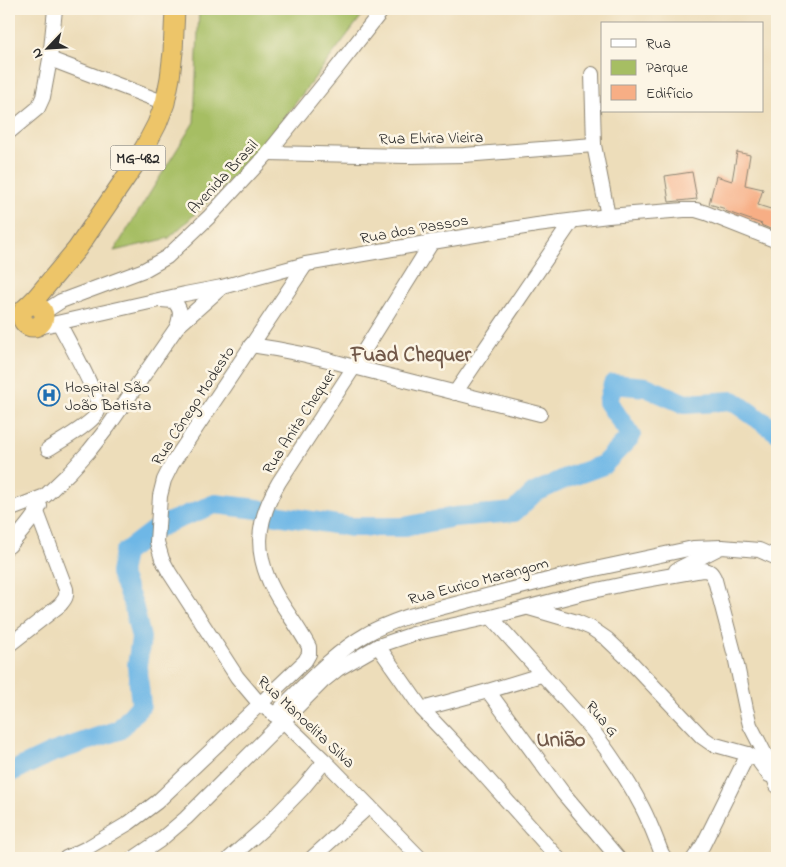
<svg xmlns="http://www.w3.org/2000/svg" width="786" height="867" font-family="'Indie Flower',sans-serif">
<rect width="100%" height="100%" fill="#fcf5e5"/>
<filter id="ink" filterUnits="userSpaceOnUse"><feTurbulence type="fractalNoise" baseFrequency=".02" numOctaves="2"/><feDisplacementMap in="SourceGraphic" scale="10" xChannelSelector="R" yChannelSelector="G"/><feConvolveMatrix kernelMatrix="1 2 1 2 8 2 1 2 1" color-interpolation-filters="sRGB"/></filter>
<filter id="wash" filterUnits="userSpaceOnUse"><feTurbulence type="fractalNoise" baseFrequency=".0096" numOctaves="4" result="noise"/><feDisplacementMap in="SourceGraphic" scale="20" xChannelSelector="R" yChannelSelector="G"/><feGaussianBlur stdDeviation="1.12" result="paint"/><feColorMatrix in="noise" values="0 0 0 0 0 0 0 0 0 0 0 0 0 0 0 0 0 1.4 0 .05"/><feComposite in="paint" operator="in"/></filter>
<g filter="url(#wash)">
<rect width="100%" height="100%" fill="#edddba"/>
<polygon fill="#a6be63" stroke="#687447" points="199,9 367,9 275,130 220,191 169,238 114,251 194,122"/>
<g fill="none" stroke-linecap="round" stroke-linejoin="round">
<polyline stroke="#6eb7e6" stroke-width="20" points="9,773 51,753 119,730 141,705 137,666 141,638 133,604 120,573 124,553 153,531 170,522 215,504 258,509 276,515 351,527 404,527 454,517 514,512 534,493 564,479 603,465 631,436 608,402 613,384 646,387 685,404 733,401 777,432"/>
</g>
<g id="blocks">
<g fill="#f7ae85">
<polygon points="737,152 750,155 745,185 763,189 758,205 777,211 777,224 775,231 761,225 762,224 725,211 726,209 709,204 716,176 732,181"/>
<polygon points="692,172 697,199 669,202 665,176"/>
</g>
</g>
</g>
<g filter="url(#ink)">
<use href="#blocks" fill-opacity="0" stroke="#8c8472" stroke-width="1"/>
<g fill="none" stroke-linecap="round" stroke-linejoin="round">
<g stroke="#8c8472" stroke-width="16">
<g id="minor">
<polyline points="50,59 165,103"/>
<polyline points="592,74 594,145 608,216"/>
<polyline points="9,132 38,108 43,97 50,59 55,9"/>
<polyline points="268,153 406,156 464,155 594,145"/>
<polyline points="306,264 172,464 164,480 160,496 157,542 162,559 169,572 237,677 259,703 283,721 325,761 420,858"/>
<path d="M161,300L173,301C183,309 180,317 177,327"/>
<polyline points="44,312 61,301 144,270 167,257 210,216 268,153 336,69 383,9"/>
<polyline points="39,327 185,294 222,287 306,264 432,242 537,225 608,216 684,210 696,210 706,213 777,241"/>
<path d="M251,345C286,350 320,357 354,367L540,414"/>
<polyline points="455,393 572,221"/>
<path d="M48,449C59,442 95,422 98,411C102,400 66,337 59,323"/>
<polyline points="9,510 45,496 70,472 89,451 108,427 177,327 222,287"/>
<path d="M9,546C20,534 32,521 40,506"/>
<polyline points="676,570 719,548"/>
<polyline points="529,608 577,622 591,628 607,639 628,659 702,737 712,744 748,754 758,760 769,775"/>
<path d="M491,617L593,731C611,755 628,780 642,807C650,822 656,839 662,854L665,858"/>
<path d="M9,645L60,605C65,599 67,597 66,589L37,512"/>
<polyline points="378,646 422,709 476,766 558,858"/>
<polyline points="488,691 563,793 618,858"/>
<polyline points="422,709 488,691 541,675"/>
<path d="M274,715C303,687 332,654 367,634C380,626 395,621 409,616L567,575L693,548L722,547L759,550L777,558"/>
<path d="M66,858L87,848L129,823L157,802L305,661L309,654V647C300,630 288,614 278,598C253,556 255,523 279,482L354,367L432,242"/>
<path d="M134,858L159,841L186,818L323,681L338,669L378,646L413,634L491,617L579,594L629,583L702,570C710,570 712,573 715,580L735,656L746,709L750,725L766,756L777,786"/>
<polyline points="230,858 264,828 302,789 325,761"/>
<polyline points="312,858 369,806"/>
<polyline points="694,858 703,845 748,754"/>
</g>
</g>
<g stroke="#8c8472" stroke-width="21">
<g id="highway">
<circle cx="33" cy="316" r="11"/>
<polyline points="28,306 36,298 77,249 133,167 145,147 157,124 165,103 170,78 173,52 175,9"/>
</g>
</g>
<use href="#minor" stroke="#fff" stroke-width="14"/>
<use href="#highway" stroke="#edc569" stroke-width="19"/>
</g>
</g>
<defs>
<g id="hospital-ring" transform="scale(1.125)"><circle r="9.5" fill="#fcf5e5" stroke="#1f6fb2" stroke-width="1.5"/><path d="M-5-5h3v3.5h4V-5h3V5h-3V1.5h-4V5h-3Z" fill="#1f6fb2"/></g>
</defs>
<g fill-rule="evenodd">
<use href="#hospital-ring" x="49" y="395"/>
</g>
<g text-anchor="middle" stroke-width="5" stroke-linejoin="round" paint-order="stroke">
<rect fill="#fcf5e5" stroke="#6a6863" stroke-width="1" x="110.5" y="145.5" width="55" height="25" rx="4"/>
<g font-size="15" font-weight="bold" fill="#2b2b2b">
<text x="138" y="163">MG-482</text>
</g>
<g font-size="16" fill="#2b2b2b" stroke="#fcf5e5">
<text transform="translate(431 137) rotate(-1)" y="6">Rua Elvira Vieira</text>
<text transform="translate(222 176) rotate(-47)" y="6">Avenida Brasil</text>
<text transform="translate(414 228) rotate(-10)" y="6">Rua dos Passos</text>
<text transform="translate(192 405) rotate(-57)" y="6">Rua Cônego Modesto</text>
<text transform="translate(298 421) rotate(-57)" y="6">Rua Anita Chequer</text>
<text transform="translate(478 580) rotate(-15)" y="6">Rua Eurico Marangom</text>
<text transform="translate(603 718) rotate(50)" y="6">Rua G</text>
<text transform="translate(307 721) rotate(43)" y="6">Rua Manoelita Silva</text>
</g>
<g font-size="16" fill="#2b2b2b" stroke="#fcf5e5" text-anchor="start">
<text x="65" y="392">Hospital São<tspan x="65" dy="18">João Batista</tspan></text>
</g>
<g font-size="21" font-weight="bold" fill="#72594a" stroke="#fcf5e5">
<text x="411" y="361">Fuad Chequer</text>
<text x="561" y="746">União</text>
</g>
</g>
<rect width="786" height="867" fill="none" stroke="#fcf5e5" stroke-width="30"/>
<rect x="601" y="22" width="162" height="90" fill="#fcf5e5" stroke="#a8a49b"/>
<rect x="611" y="39" width="25" height="8" fill="#ffffff" stroke="#a8a49b"/>
<text x="646" y="48" font-size="15" fill="#2b2b2b">Rua</text>
<rect x="611" y="60" width="25" height="15" fill="#a6be63" stroke="#a8a49b"/>
<text x="646" y="72" font-size="15" fill="#2b2b2b">Parque</text>
<rect x="611" y="85" width="25" height="15" fill="#f7ae85" stroke="#a8a49b"/>
<text x="646" y="98" font-size="15" fill="#2b2b2b">Edifício</text>
<g transform="translate(48 48) rotate(245)" stroke="#fcf5e5" stroke-width="4" paint-order="stroke">
<path d="M0-4L9 19L0 12L-9 19Z" fill="#2b2b2b"/>
<text y="-8" font-size="14" font-weight="bold" text-anchor="middle" fill="#2b2b2b">N</text>
</g>
</svg>
